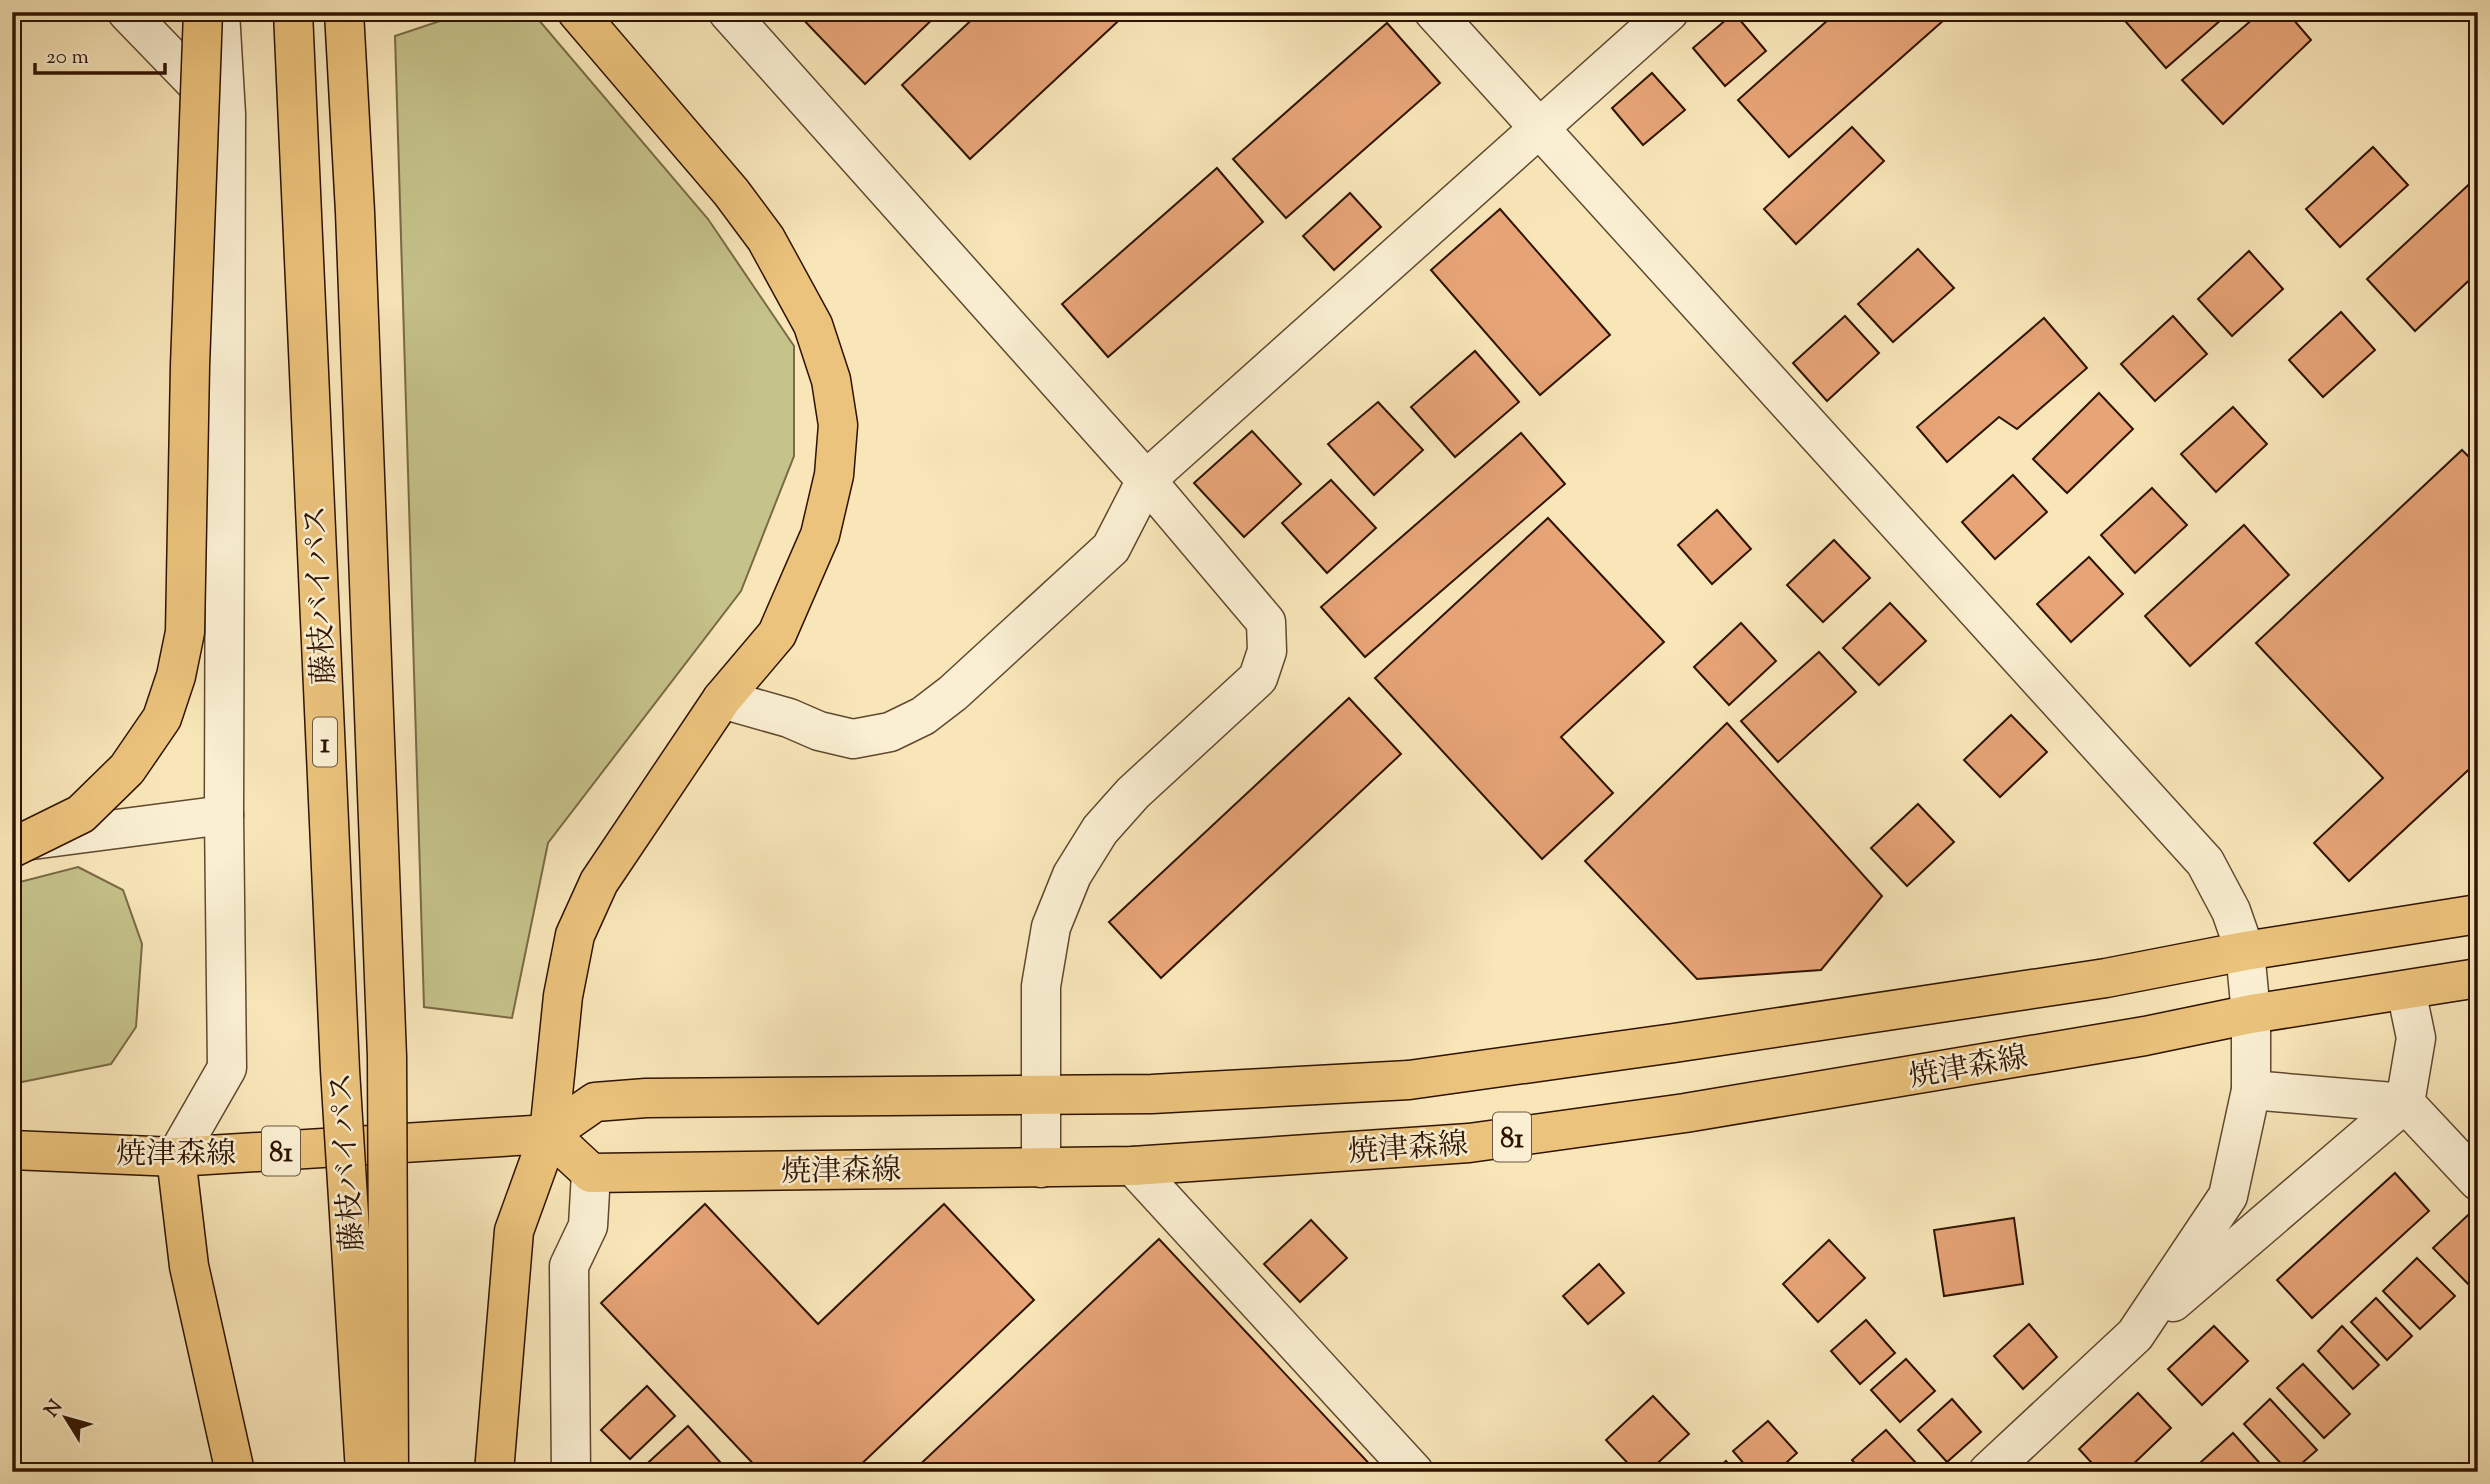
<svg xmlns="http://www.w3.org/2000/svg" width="2490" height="1484" font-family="'Sorts Mill Goudy','Noto Serif JP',serif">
<rect width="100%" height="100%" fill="#f8e6b9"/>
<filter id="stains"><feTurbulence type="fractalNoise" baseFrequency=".00286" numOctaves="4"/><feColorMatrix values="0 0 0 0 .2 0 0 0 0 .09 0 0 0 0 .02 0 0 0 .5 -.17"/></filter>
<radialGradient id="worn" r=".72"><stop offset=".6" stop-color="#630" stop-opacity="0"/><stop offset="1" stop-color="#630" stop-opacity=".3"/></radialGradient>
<g fill="#c5c28a" stroke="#7a6a46" stroke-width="2">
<polygon points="467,12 532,12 708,219 794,346 794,456 741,591 548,843 512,1018 424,1007 395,36"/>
<polygon points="78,867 123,890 142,944 136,1027 111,1064 12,1084 12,884"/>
</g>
<g fill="#e7a477" stroke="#2f1301" stroke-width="2">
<polygon points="796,12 940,12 865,84"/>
<polygon points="980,12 1128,12 970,159 902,85"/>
<polygon points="1837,12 1953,12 1789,157 1738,100"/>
<polygon points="2122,12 2230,12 2166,68 2119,14"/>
<polygon points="2261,12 2287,12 2311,40 2223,124 2182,80"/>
<polygon points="1734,13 1766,51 1725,86 1693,48"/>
<polygon points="1387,23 1440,83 1286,218 1233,159"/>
<polygon points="1652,73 1685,110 1643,145 1612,108"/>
<polygon points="1852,127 1884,161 1796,244 1764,209"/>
<polygon points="2373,147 2408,185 2340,247 2306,209"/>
<polygon points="1217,168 1263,222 1108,357 1062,304"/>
<polygon points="2478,176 2478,272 2415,331 2367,279"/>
<polygon points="1350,193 1381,227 1334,270 1303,236"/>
<polygon points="1500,209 1610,335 1540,395 1431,270"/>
<polygon points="1918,249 1954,288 1893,342 1858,304"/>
<polygon points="2249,251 2283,289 2232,336 2198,299"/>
<polygon points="2341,312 2375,350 2323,397 2289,360"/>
<polygon points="1845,316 1879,353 1827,401 1793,363"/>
<polygon points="2173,316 2207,354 2155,401 2121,364"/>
<polygon points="2044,318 2087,368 2017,429 1999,417 1947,462 1917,427"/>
<polygon points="1475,351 1519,402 1455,457 1411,407"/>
<polygon points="2099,393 2133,429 2067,493 2033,459"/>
<polygon points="1378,402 1423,450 1374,495 1328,444"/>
<polygon points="2233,407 2267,444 2216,492 2181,454"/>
<polygon points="1252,431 1301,484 1244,537 1194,483"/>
<polygon points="1521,433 1565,484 1365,657 1321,607"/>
<polygon points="2462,450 2478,466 2478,761 2349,881 2314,843 2383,778 2256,643"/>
<polygon points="2013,475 2047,512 1995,559 1962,522"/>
<polygon points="1331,480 1376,528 1327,573 1282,523"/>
<polygon points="2152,488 2187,525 2135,573 2101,535"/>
<polygon points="1717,510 1751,549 1712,584 1678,545"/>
<polygon points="1548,518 1664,642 1561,737 1613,793 1542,859 1375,678"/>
<polygon points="2244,525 2289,575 2190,666 2145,616"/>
<polygon points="1834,540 1870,578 1823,622 1787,585"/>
<polygon points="2089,557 2123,594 2071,642 2037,604"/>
<polygon points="1890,603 1926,641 1879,685 1843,648"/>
<polygon points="1741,623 1776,661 1729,705 1694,667"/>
<polygon points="1819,652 1856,692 1778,762 1741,721"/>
<polygon points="1349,698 1401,754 1161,978 1109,922"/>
<polygon points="2011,715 2047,752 2000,797 1964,760"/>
<polygon points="1727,723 1882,896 1821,970 1697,979 1585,861"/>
<polygon points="1918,804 1954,842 1907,886 1871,848"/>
<polygon points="2395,1173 2429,1211 2312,1318 2277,1280"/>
<polygon points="705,1204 818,1324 944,1204 1034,1300 853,1472 761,1472 601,1303"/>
<polygon points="2468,1215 2478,1224 2478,1280 2471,1287 2433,1248"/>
<polygon points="2014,1218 2023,1284 1944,1296 1934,1230"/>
<polygon points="1311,1220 1347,1258 1300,1302 1264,1264"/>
<polygon points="1159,1239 1377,1472 912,1472"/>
<polygon points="1829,1240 1865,1278 1818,1322 1783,1284"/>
<polygon points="2417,1258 2455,1296 2420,1329 2383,1291"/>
<polygon points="1599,1264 1624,1293 1588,1324 1563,1296"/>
<polygon points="2376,1298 2412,1336 2387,1360 2351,1322"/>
<polygon points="1866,1320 1895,1353 1860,1384 1831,1351"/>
<polygon points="2029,1324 2057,1357 2023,1389 1994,1356"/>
<polygon points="2214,1326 2248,1361 2202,1405 2168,1369"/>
<polygon points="2342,1326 2379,1365 2353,1389 2318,1351"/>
<polygon points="1906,1359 1935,1391 1900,1422 1871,1390"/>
<polygon points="2303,1364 2350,1414 2324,1438 2277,1388"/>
<polygon points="647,1386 675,1416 630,1459 601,1430"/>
<polygon points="2138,1393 2171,1428 2125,1472 2100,1472 2079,1449"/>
<polygon points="1653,1396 1689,1434 1648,1472 1636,1472 1606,1440"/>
<polygon points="1952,1399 1981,1432 1947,1462 1918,1430"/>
<polygon points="2270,1399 2317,1450 2292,1472 2289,1472 2244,1424"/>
<polygon points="1768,1421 1797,1453 1776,1472 1751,1472 1733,1451"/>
<polygon points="688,1426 728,1471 640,1472 639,1471"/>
<polygon points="1886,1430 1915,1462 1904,1472 1862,1472 1852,1460"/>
<polygon points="2233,1433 2264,1468 2260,1472 2190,1472"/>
<polygon points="1726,1461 1735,1472 1713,1472"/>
</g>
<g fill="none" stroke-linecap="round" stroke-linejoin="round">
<g stroke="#61482f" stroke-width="41">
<g id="street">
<polyline points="127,12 217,105"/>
<polyline points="728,12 1146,480 1266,622 1267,651 1258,678 1133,793 1100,830 1072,875 1051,927 1041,986 1041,1168"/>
<polyline points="1434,12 2205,862 2231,911 2245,951 2251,1014 2251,1090 2228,1196 2135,1335 1988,1472"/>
<polyline points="722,699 789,718 819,731 853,739 890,732 923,716 953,693 1111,548 1146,480 1669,12"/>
<polyline points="32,840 224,815"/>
<polyline points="2251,1090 2405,1103 2478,1181"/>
<polyline points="176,1157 227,1068 224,815 226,114 220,12"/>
<polyline points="1133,1166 1414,1472"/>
<polyline points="2173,1302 2405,1103 2416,1038 2406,990"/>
<polyline points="571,1472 569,1266 588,1226 591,1173"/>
</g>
</g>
<g stroke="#2f1301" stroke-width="41">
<g id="primary">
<polyline points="549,1134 591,1173 1133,1166 1469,1143 1685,1113 2145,1036 2251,1014 2478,978"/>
<polyline points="12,1150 176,1157 549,1134 595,1102 646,1098 1152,1094 1409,1080 1674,1043 2106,978 2245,951 2478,914"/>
</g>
</g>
<g stroke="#2f1301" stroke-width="41">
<g id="highway">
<polyline points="176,1157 189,1266 235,1472"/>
<polyline points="494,1472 514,1231 549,1134 563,996 575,935 599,882 722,699 777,634 820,535 834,475 838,425 831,380 813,325 766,239 731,192 577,12"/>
</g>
</g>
<use href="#street" stroke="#faefd2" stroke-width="38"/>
<use href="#primary" stroke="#ecc37c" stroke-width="38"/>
<use href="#highway" stroke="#ecc37c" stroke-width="38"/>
<g stroke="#2f1301" stroke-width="41" stroke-linecap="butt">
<g id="highway-bridge">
<polyline points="293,12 340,1070 365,1472"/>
<polyline points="344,12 355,212 387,1057 389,1472"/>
<polyline points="12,848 81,814 127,769 162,718 176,676 185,632 190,366 203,12"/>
</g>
</g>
<use href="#highway-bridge" stroke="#ecc37c" stroke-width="38"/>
</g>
<g text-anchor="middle" stroke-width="5" stroke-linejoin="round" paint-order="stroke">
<g fill="#faefd2" stroke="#6c5540" stroke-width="2">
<rect x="313" y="717.5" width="24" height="49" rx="5"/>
<rect x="1493" y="1112.5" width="38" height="49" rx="5"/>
<rect x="262" y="1126.5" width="38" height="49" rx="5"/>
</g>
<g font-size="28" font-weight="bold" fill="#2f1301">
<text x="325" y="752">1</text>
<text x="1512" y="1147">81</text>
<text x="281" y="1161">81</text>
</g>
<g font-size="30" fill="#2f1301" stroke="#faefd2">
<text transform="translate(319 595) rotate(-93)" y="10">藤枝バイパス</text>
<text transform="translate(1968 1066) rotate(-10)" y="10">焼津森線</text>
<text transform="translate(1408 1147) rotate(-4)" y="10">焼津森線</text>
<text x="176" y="1163">焼津森線</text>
<text transform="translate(346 1162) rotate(-94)" y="10">藤枝バイパス</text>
<text transform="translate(841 1170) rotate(-1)" y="10">焼津森線</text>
</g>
</g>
<rect width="2490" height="1484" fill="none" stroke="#f8e6b9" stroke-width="42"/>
<rect x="14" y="14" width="2462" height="1456" fill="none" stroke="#2f1301" stroke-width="3.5"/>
<rect x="21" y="21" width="2448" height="1442" fill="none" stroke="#2f1301" stroke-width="2"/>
<g transform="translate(66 1418) rotate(307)" stroke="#faefd2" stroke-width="5" paint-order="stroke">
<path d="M0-5L12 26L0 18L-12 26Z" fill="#2f1301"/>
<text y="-10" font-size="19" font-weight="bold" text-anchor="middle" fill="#2f1301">N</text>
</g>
<path d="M35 63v10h130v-10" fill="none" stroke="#2f1301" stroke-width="3.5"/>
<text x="46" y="63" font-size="21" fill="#2f1301" stroke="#faefd2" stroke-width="5" paint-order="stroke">20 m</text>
<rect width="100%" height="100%" filter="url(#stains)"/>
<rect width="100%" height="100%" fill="url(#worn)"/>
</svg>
